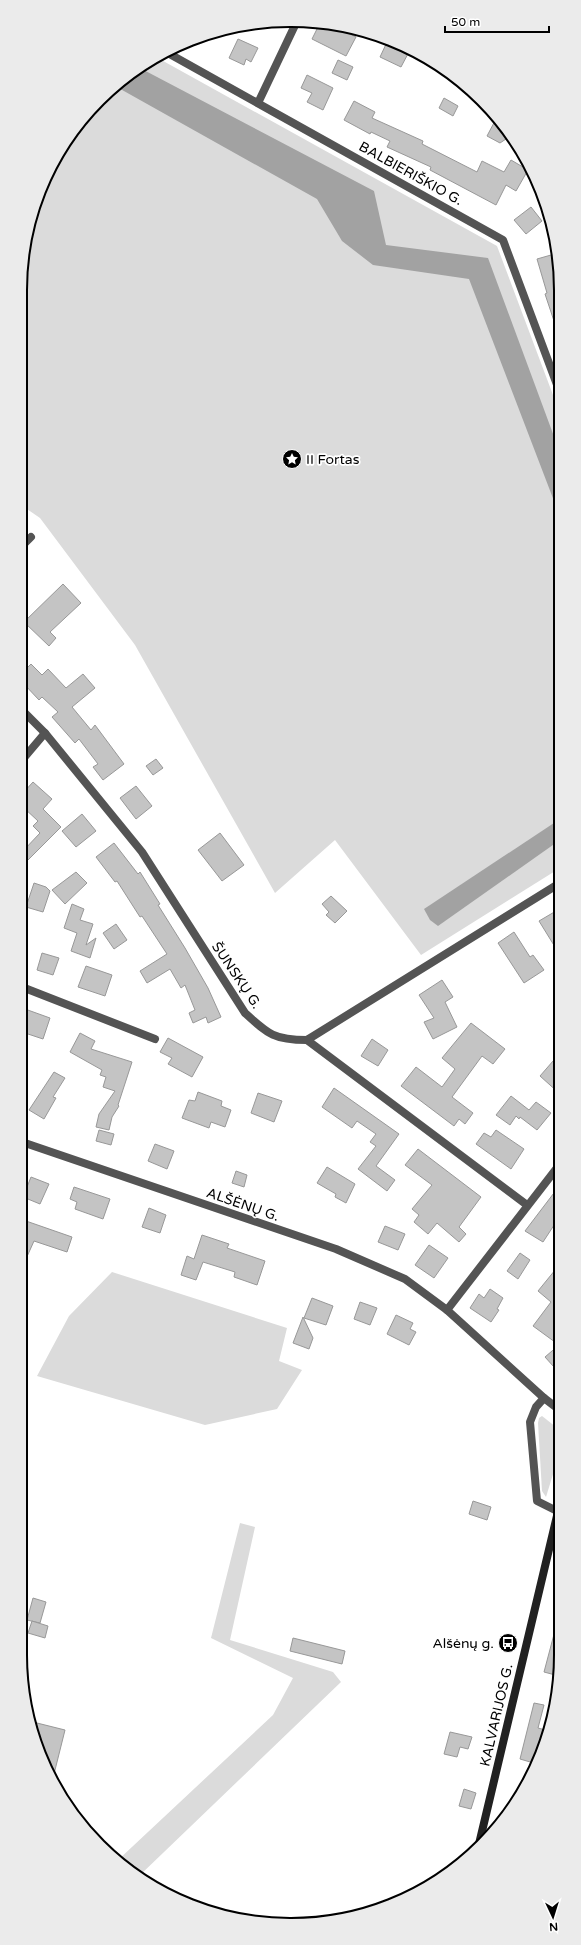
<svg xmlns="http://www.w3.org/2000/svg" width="581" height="1945" font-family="'Varela Round',sans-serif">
<rect width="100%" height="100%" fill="#fff"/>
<g fill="#dbdbdb">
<polygon points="156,57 497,246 559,411 560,868 421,955 335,840 275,893 135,645 40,518 24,507 25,238 41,187 65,140 99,99 140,66"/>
<polygon points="112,1272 287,1328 279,1361 302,1370 277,1409 205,1425 37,1376 69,1316"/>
<polygon points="542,1416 561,1431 561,1448 546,1497 542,1491 538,1423 539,1418"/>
<polygon points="240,1523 255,1527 230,1640 333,1672 341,1682 138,1877 117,1861 273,1715 293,1678 211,1638"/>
</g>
<g fill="#a2a2a2">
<polygon points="138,67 374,191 386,245 488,258 559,450 559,514 469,279 373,265 342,241 317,199 115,86"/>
<polygon points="560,819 560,840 438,926 430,920 424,909"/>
</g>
<g fill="#c4c4c4" stroke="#989898">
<polygon points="320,23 330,24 356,37 346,56 312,39"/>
<polygon points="238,39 258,48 251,62 246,59 244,65 229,58"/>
<polygon points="388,40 411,48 401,67 380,57"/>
<polygon points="338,60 353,67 347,80 332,73"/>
<polygon points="307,75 333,88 323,110 307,102 312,93 301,88"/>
<polygon points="444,98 458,106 453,116 439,108"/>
<polygon points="354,101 375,112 372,118 423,141 422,144 477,172 482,161 504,172 511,160 528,170 516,191 506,185 496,205 430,170 431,167 387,147 390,141 371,132 370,134 344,120"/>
<polygon points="496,119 509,137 500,143 487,136"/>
<polygon points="531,207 542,221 526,234 514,220"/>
<polygon points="558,253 559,330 557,330 545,294 547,293 537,259"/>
<polygon points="63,584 81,603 50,632 56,638 49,646 24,622"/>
<polygon points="31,664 42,675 48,669 66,688 83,674 95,688 72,707 91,730 95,725 124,764 103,780 93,767 98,764 79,739 75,743 52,717 58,712 42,697 39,700 24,684 24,671"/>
<polygon points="156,759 163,768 153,775 146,766"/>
<polygon points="33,782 52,799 43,809 61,827 27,861 23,858 23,851 40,833 33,826 38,821 23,807 23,793"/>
<polygon points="136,786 152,806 136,819 120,798"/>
<polygon points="82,814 96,831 76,847 62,831"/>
<polygon points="220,833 244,865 222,881 198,850"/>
<polygon points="114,843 138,874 140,872 160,904 158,905 185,948 208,988 221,1017 208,1023 206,1017 193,1023 189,1013 195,1010 185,985 181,988 170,969 147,983 140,971 167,954 142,916 140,917 117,881 115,882 96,857"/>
<polygon points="76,872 87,883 65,904 52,890"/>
<polygon points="34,883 46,887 50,891 43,912 26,907"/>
<polygon points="331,896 347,911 335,923 326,915 329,912 322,904"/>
<polygon points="72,904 84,909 80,920 93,924 86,945 96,938 90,958 71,951 77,933 64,928"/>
<polygon points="556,911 560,918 560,955 539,921"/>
<polygon points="116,924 127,940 114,949 103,933"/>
<polygon points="514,932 530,957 533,955 544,970 524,983 498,943"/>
<polygon points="42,953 59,958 53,975 37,970"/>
<polygon points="86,966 112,975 105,996 78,987"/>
<polygon points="442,980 453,997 445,1002 457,1027 433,1039 424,1022 434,1018 419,995"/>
<polygon points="25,1009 50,1018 43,1039 22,1032 22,1018"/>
<polygon points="471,1023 505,1049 493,1064 482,1056 452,1097 473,1113 465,1124 459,1119 454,1126 401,1086 416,1067 442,1087 455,1069 442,1058"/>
<polygon points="80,1033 95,1041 91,1049 132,1062 118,1105 119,1106 112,1117 109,1130 96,1127 99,1114 115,1091 103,1087 106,1077 100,1075 102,1070 70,1052"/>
<polygon points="168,1038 203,1057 192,1077 168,1064 172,1058 160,1052"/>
<polygon points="372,1039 388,1050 378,1066 361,1056"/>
<polygon points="560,1053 560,1094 540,1076"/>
<polygon points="54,1072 65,1078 53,1097 56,1098 44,1119 29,1110"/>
<polygon points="334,1088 399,1134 376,1166 395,1180 387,1191 358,1169 376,1146 370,1142 376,1134 357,1121 352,1128 322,1107"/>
<polygon points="198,1092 222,1101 221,1106 231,1110 225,1127 211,1122 209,1128 182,1118 189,1100 195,1101"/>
<polygon points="258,1093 282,1101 274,1122 251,1113"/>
<polygon points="511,1096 529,1110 536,1102 551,1113 537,1130 520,1117 519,1119 516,1116 510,1125 496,1115"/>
<polygon points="99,1130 114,1134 111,1145 96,1141"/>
<polygon points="496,1130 524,1149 511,1169 476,1144 484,1133 491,1137"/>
<polygon points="155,1144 174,1151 167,1169 148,1161"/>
<polygon points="418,1149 481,1197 459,1227 466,1234 459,1242 437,1223 428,1234 414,1222 419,1215 412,1209 432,1185 405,1165"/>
<polygon points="327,1167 355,1184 346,1203 335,1197 336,1194 317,1183"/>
<polygon points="236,1171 247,1175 244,1187 232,1183"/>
<polygon points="31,1177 49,1184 40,1204 23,1197"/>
<polygon points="560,1185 560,1216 543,1242 525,1231"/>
<polygon points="74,1187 110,1199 103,1219 75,1209 77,1202 70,1199"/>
<polygon points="149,1208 166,1215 160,1233 142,1227"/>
<polygon points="26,1221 72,1237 67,1252 34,1241 21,1270 22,1232"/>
<polygon points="385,1226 405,1234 398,1250 378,1242"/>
<polygon points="202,1235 229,1244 227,1248 265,1261 257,1285 234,1277 235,1272 203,1262 196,1280 181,1275 187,1256 194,1259"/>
<polygon points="429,1245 448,1258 434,1278 415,1265"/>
<polygon points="520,1253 530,1260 518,1279 507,1271"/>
<polygon points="560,1264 560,1361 554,1367 545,1357 559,1345 533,1326 551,1302 538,1291"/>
<polygon points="490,1289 503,1298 497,1309 499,1310 491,1322 470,1308 479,1294 484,1298"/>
<polygon points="312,1298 333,1306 326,1325 304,1318"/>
<polygon points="360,1302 377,1308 370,1325 354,1319"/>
<polygon points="396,1315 413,1323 410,1329 416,1332 409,1345 387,1334"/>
<polygon points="303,1317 313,1338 309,1349 293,1343"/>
<polygon points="473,1501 491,1507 487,1520 469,1514"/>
<polygon points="33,1598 46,1602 40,1623 27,1620"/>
<polygon points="32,1621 48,1626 45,1638 28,1633"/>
<polygon points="557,1623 561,1623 559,1676 544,1672"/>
<polygon points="293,1638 345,1651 342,1664 290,1651"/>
<polygon points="534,1703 544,1705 538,1728 549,1731 537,1764 520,1759"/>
<polygon points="29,1721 65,1730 53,1778 41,1758"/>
<polygon points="450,1732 472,1737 468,1749 460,1747 457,1757 444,1754"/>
<polygon points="464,1789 476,1793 471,1809 459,1806"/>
</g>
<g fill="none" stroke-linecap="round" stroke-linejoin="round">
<g stroke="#545454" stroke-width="8">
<polyline points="166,52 503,240 559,390"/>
<polyline points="258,103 297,21"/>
<polyline points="24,544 31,537"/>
<path d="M23,711L45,733L142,852L245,1013C268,1034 274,1040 307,1040L560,883"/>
<polyline points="23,759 45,733"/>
<polyline points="22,987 155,1039"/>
<polyline points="307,1040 527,1205"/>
<polyline points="22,1142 336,1249 405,1279 447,1310 544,1398 561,1411"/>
<polyline points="447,1310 560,1164"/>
<polyline points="544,1398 536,1407 530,1422 537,1501 557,1511"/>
</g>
<polyline stroke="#212121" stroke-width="8" points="479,1844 561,1499"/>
</g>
<defs>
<g id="sight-disc" transform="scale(1)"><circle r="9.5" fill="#000" stroke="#fff"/><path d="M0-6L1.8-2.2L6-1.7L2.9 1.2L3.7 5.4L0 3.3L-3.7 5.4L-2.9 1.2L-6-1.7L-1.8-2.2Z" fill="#fff"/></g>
<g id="bus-disc" transform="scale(1)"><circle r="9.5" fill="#000" stroke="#fff"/><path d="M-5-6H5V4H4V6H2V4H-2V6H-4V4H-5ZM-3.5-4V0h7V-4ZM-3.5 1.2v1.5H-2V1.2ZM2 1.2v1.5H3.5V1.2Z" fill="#fff"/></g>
</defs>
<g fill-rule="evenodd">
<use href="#sight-disc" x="292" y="459"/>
<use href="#bus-disc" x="508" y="1643"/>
</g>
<g text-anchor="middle" stroke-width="3.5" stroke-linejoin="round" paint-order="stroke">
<g font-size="14" fill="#000" stroke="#fff">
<text transform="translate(411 173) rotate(29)" y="5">BALBIERIŠKIO G.</text>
<text transform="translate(237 975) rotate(56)" y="5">ŠUNSKŲ G.</text>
<text transform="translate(243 1204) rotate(19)" y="5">ALŠĖNŲ G.</text>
<text transform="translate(496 1715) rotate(-77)" y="5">KALVARIJOS G.</text>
</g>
<g font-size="14" fill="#000" stroke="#fff" text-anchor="start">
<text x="306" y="464">II Fortas</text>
<text x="494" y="1648" text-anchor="end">Alšėnų g.</text>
</g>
</g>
<path d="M0 0H581V1945H0ZM290 27H291A263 263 0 0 1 554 290V1655A263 263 0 0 1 291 1918H290A263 263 0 0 1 27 1655V290A263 263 0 0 1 290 27Z" fill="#ebebeb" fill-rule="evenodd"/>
<path fill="none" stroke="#000" stroke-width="2" d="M290 27H291A263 263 0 0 1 554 290V1655A263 263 0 0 1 291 1918H290A263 263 0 0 1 27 1655V290A263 263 0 0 1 290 27Z"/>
<g transform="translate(553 1917) rotate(176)" stroke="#ffffff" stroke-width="3" paint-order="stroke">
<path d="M0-3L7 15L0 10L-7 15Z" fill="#000000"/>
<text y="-6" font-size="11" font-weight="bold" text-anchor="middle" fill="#000000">N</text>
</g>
<path d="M445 26v6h104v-6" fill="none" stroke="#000000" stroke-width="2"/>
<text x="451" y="26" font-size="12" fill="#000000" stroke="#ffffff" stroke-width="3" paint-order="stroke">50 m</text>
</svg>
